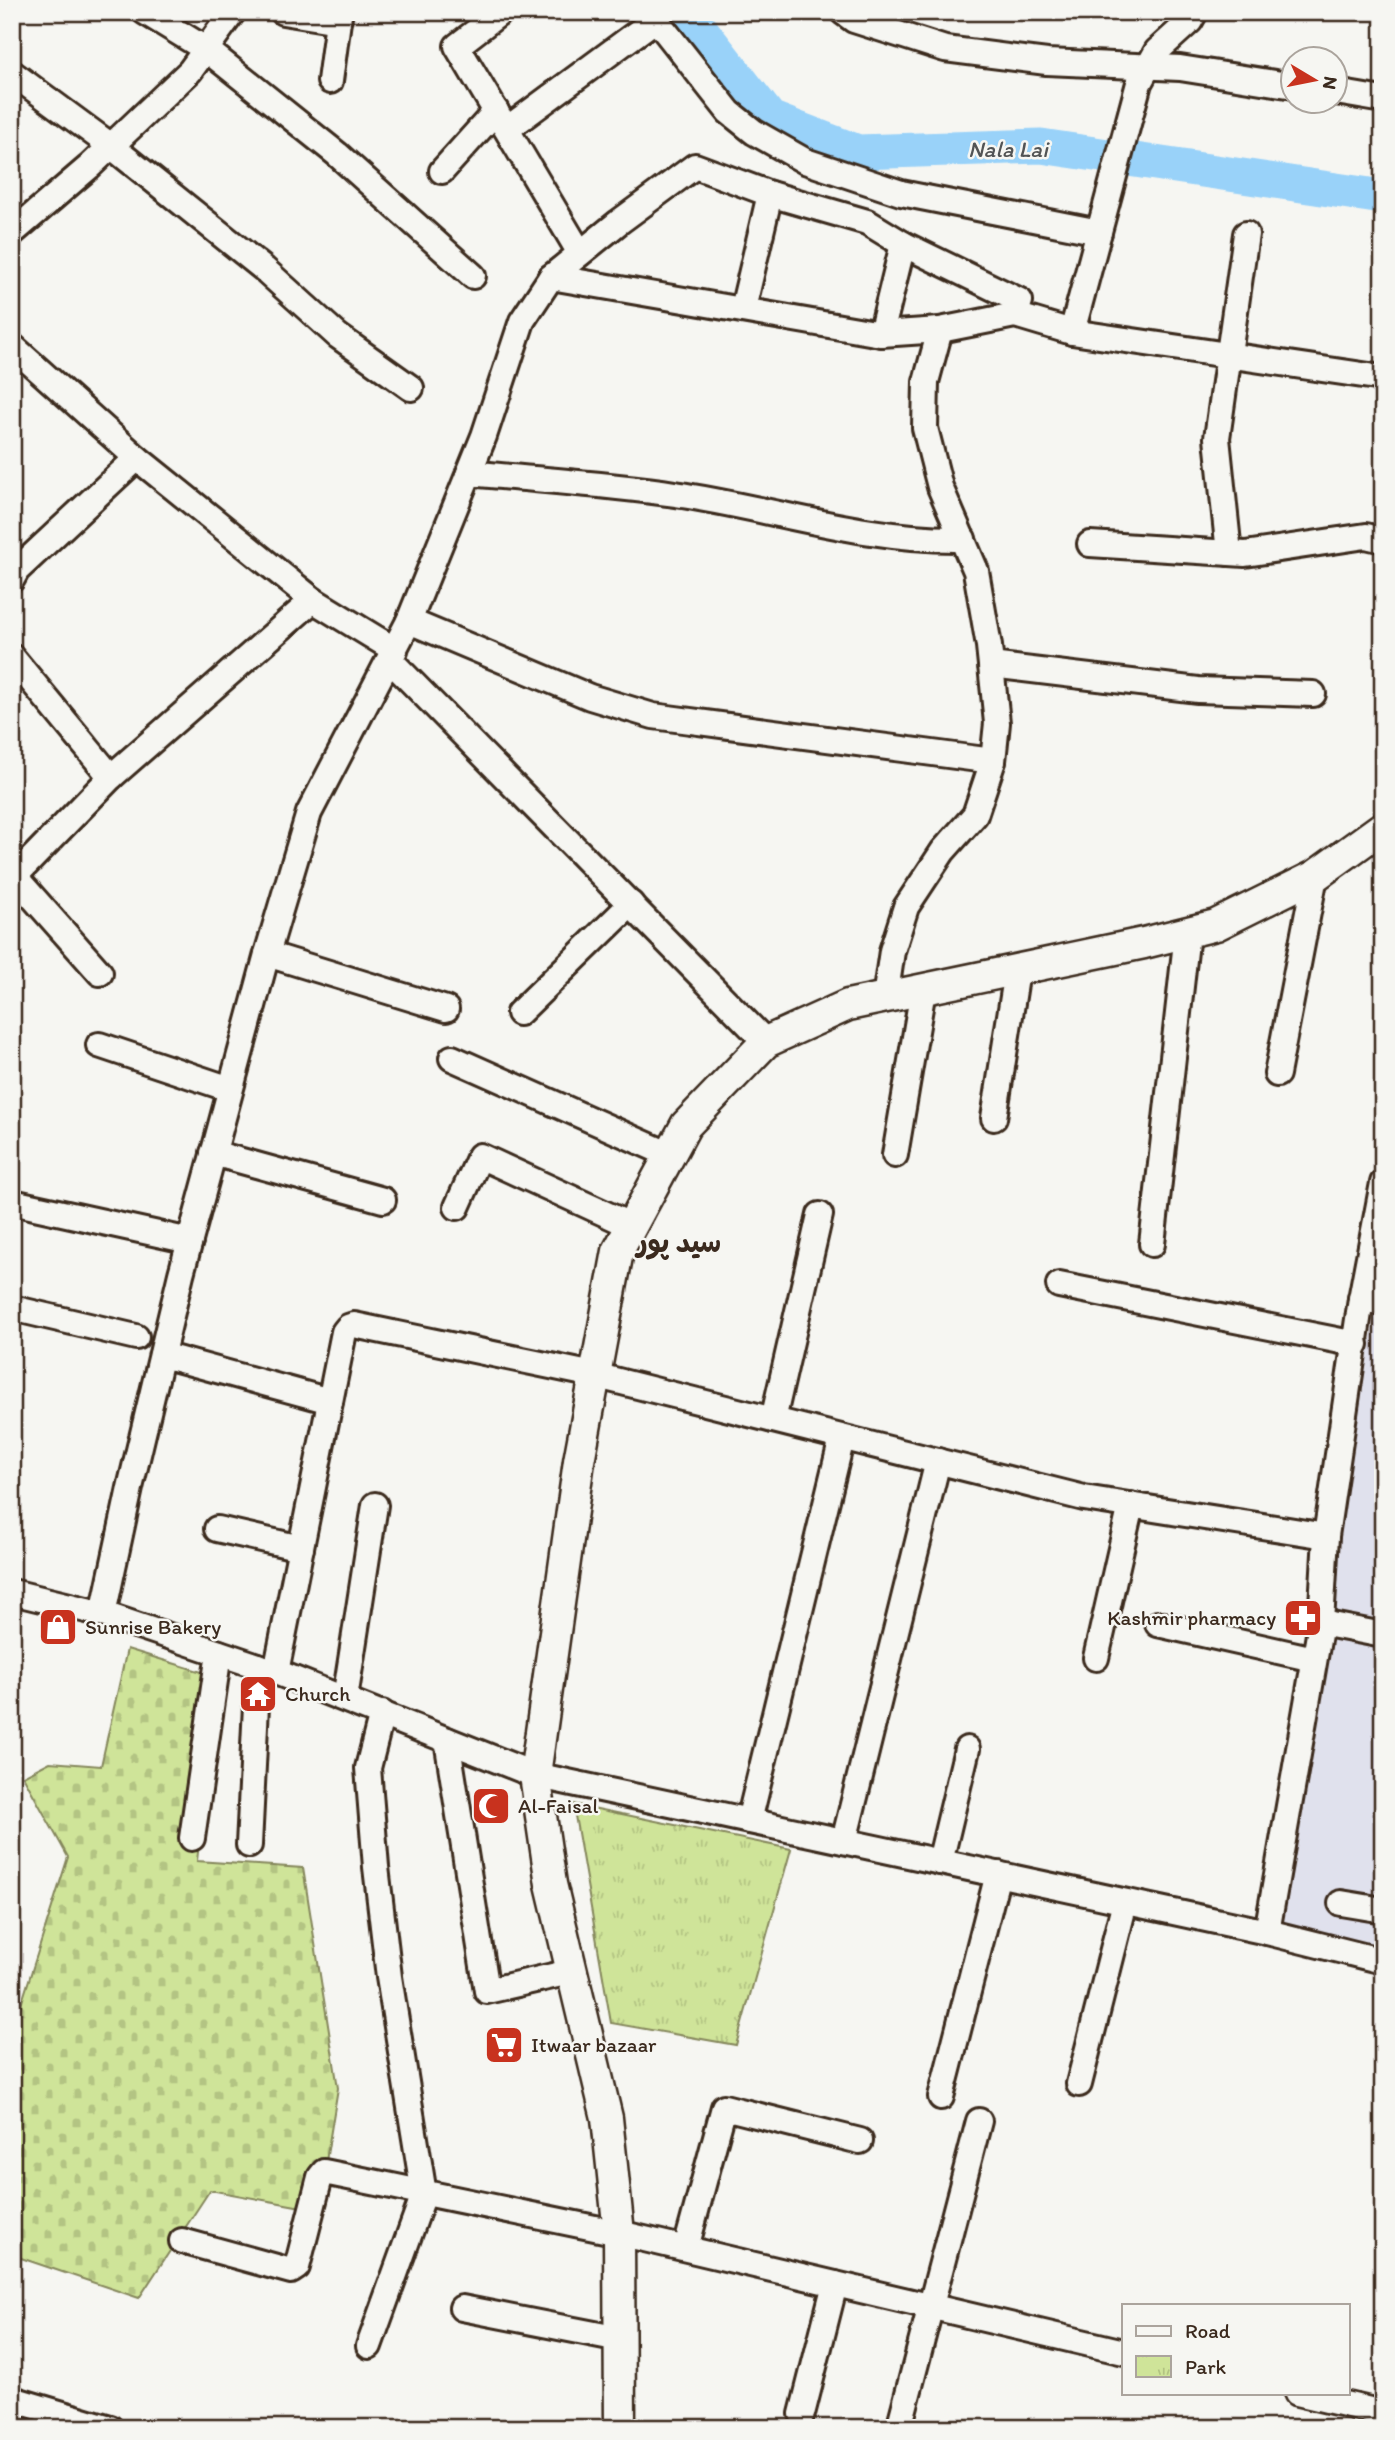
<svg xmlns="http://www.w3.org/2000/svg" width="1395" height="2440" font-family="Itim,'Playpen Sans Arabic',sans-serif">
<defs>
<pattern id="cemetery-stones" width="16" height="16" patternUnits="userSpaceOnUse" patternTransform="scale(1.75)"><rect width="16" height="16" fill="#cfe499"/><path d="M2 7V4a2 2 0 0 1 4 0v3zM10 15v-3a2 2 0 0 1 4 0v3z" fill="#b3c483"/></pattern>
<pattern id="park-tufts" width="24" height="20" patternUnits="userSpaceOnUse" patternTransform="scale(1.75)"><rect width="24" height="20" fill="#cfe499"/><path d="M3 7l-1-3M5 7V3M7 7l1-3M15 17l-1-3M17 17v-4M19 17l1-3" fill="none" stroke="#b3c483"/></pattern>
</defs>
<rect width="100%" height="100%" fill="#f6f6f2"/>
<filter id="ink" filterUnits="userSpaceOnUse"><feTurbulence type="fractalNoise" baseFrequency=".0143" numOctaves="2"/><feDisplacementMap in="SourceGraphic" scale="14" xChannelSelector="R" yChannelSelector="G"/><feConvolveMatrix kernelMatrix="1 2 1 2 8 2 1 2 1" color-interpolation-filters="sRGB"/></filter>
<g filter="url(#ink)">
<polygon fill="#e0e1ed" points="1383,1274 1383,1948 1283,1927 1363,1379"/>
<polygon fill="url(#cemetery-stones)" stroke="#85875c" stroke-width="2" points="127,1649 218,1677 197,1861 303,1868 338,2088 318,2210 210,2190 139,2298 12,2255 12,2011 20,2008 68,1857 23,1776 50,1762 101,1766"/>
<polygon fill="url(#park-tufts)" stroke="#85875c" stroke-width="2" points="573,1804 791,1849 736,2045 611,2023"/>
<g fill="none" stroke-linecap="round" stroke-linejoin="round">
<polyline stroke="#99d2f9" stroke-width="35" points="687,12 770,118 858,152 1041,146 1383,197"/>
<g stroke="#3b2a1e" stroke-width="30">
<g id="minor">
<polyline points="145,12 207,50 337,154 473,276"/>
<polyline points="283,12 338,21 340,12"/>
<polyline points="501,12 457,46 580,253"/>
<polyline points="650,12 729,112 754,132 805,161 901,193 1099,232"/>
<polyline points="843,12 854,20 945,49 1047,62 1180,68 1294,86"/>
<polyline points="12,73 111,146 264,269 338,336 411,388"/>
<polyline points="330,81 338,21"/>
<polyline points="1336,92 1383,100"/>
<polyline points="507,129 656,19"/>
<polyline points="442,171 496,111"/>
<polyline points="12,233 89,167 190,71 233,12"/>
<polyline points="551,277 881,334 940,330 1015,315 1072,332 1383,378"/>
<polyline points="743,309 770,194"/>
<polyline points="1072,332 1139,83 1157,51 1190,21 1195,12"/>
<polyline points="881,334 903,244"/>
<polyline points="12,346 137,458 313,600 395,650"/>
<path d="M469,473C538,480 607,484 675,494C770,508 867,541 963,539"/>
<polyline points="1090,544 1245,554 1366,536 1383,540"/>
<polyline points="1229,553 1217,438 1246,234"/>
<polyline points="12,579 17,570 137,458"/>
<polyline points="409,621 590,697 653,716 993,761"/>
<polyline points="12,657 111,777"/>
<polyline points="390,660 766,1042"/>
<polyline points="991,665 1198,690 1313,694"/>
<polyline points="15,877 100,973"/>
<polyline points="12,879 111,777 313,600"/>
<polyline points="267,954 446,1009"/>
<polyline points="885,998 892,951 906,907 943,851 975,815 993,761 997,723 989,646 976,571 940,487 925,428 926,382 940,330"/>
<polyline points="519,1013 631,904"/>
<polyline points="99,1045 230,1089"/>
<polyline points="452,1058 670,1155"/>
<polyline points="1277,1074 1315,876"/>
<polyline points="994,1118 1017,971"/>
<polyline points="213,1153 383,1200"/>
<polyline points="895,1155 923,990"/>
<polyline points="12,1202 190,1241"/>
<polyline points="457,1207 480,1156 632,1226"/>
<polyline points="1152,1244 1187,933"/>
<polyline points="1059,1285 1356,1344"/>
<polyline points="1361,1299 1383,1303"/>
<polyline points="12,1308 136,1337"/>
<polyline points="162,1355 330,1401"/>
<polyline points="773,1420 820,1215"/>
<polyline points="217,1529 301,1548"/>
<polyline points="12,1592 103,1614 276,1672 535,1775 1267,1932 1383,1961"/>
<polyline points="103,1614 130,1488 181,1274 267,954 309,813 409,621 484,436 522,321 551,277 619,222 695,166 770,194 867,222 903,244 1020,301 1015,315"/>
<polyline points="1321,1623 1383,1635"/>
<polyline points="1158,1624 1314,1659"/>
<polyline points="1096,1658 1131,1505"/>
<polyline points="276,1672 344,1332 348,1327 354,1325 594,1375 1084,1498 1326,1536"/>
<polyline points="345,1699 375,1505"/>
<polyline points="447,1740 487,1991 570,1972"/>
<polyline points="749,1821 842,1438"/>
<polyline points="192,1838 219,1653"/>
<polyline points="844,1841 938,1461"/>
<polyline points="249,1845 258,1666"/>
<polyline points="940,1862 967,1749"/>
<polyline points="1341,1903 1383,1910"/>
<polyline points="1267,1932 1321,1623 1326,1536 1361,1299 1383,1183"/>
<polyline points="1079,2084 1125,1902"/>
<polyline points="941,2097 998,1874"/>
<polyline points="182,2241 291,2271 297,2267 320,2177 324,2172 329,2173 619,2233 1124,2352"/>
<polyline points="686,2248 724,2107 860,2141"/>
<polyline points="462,2308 620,2339"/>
<polyline points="369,2346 424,2194 389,1977 376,1867 368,1768 382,1713"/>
<polyline points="1297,2393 1383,2413"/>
<polyline points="12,2399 110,2428"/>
<polyline points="802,2414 835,2284"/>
<polyline points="899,2428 979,2121"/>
</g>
</g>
<g stroke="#3b2a1e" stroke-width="35">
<polyline id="major" points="620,2428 619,2233 607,2118 551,1884 535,1775 579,1461 618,1251 686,1125 766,1042 848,1005 1144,943 1216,925 1315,876 1383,827"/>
</g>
<use href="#minor" stroke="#f6f6f2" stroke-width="24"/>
<use href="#major" stroke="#f6f6f2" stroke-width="30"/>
</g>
</g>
<defs>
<g id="pharmacy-square" transform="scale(2.0125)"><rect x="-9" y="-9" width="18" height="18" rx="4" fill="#c8321e" stroke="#f6f6f2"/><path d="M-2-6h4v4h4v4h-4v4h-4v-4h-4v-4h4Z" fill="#fff"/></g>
<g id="shop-square" transform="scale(2.0125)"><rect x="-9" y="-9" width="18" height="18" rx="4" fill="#c8321e" stroke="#f6f6f2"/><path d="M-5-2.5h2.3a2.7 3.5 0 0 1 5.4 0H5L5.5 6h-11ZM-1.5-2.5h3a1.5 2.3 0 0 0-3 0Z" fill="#fff"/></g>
<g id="temple-square" transform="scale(2.0125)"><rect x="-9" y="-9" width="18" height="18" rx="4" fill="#c8321e" stroke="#f6f6f2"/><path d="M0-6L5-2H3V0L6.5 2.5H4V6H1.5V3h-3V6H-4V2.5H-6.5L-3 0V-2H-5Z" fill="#fff"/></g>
<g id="mosque-square" transform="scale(2.0125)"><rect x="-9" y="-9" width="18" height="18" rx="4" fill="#c8321e" stroke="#f6f6f2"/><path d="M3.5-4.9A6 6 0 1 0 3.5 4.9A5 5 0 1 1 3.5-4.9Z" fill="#fff"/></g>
<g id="supermarket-square" transform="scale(2.0125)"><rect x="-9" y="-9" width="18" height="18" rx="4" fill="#c8321e" stroke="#f6f6f2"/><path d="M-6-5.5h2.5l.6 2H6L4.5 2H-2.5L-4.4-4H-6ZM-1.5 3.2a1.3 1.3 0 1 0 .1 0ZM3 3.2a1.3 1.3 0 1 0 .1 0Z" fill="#fff"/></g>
</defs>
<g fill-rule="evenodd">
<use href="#pharmacy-square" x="1303" y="1618"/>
<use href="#shop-square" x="58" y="1627"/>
<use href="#temple-square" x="258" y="1694"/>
<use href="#mosque-square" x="491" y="1806"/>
<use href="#supermarket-square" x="504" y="2045"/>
</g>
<g text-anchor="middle" stroke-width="5" stroke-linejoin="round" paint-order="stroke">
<g font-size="21" fill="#3b2a1e" stroke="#f6f6f2" text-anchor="start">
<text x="1276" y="1625" text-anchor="end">Kashmir pharmacy</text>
<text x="85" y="1634">Sunrise Bakery</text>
<text x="285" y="1701">Church</text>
<text x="518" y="1813">Al-Faisal</text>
<text x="531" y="2052">Itwaar bazaar</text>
</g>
<g font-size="23" font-style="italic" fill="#525455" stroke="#f6f6f2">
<text x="1008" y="157">Nala Lai</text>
</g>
<g font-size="28" font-weight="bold" fill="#3b2a1e" stroke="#f6f6f2">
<text x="679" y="1252">سید پور</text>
</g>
</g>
<rect width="1395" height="2440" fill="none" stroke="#f6f6f2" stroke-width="42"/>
<rect x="21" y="21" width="1353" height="2398" fill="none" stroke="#3b2a1e" stroke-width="2.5" filter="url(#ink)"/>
<rect x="1122" y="2304" width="228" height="91" fill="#f6f6f2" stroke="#aba49d" stroke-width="2"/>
<rect x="1136" y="2326" width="35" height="10" fill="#f6f6f2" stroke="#aba49d" stroke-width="2"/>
<text x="1185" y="2338" font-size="21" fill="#3b2a1e">Road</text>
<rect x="1136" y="2356" width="35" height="21" fill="url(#park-tufts)" stroke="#aba49d" stroke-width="2"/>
<text x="1185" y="2374" font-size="21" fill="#3b2a1e">Park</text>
<g transform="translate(1314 80) rotate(100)"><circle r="33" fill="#f6f6f2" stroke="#aba49d" stroke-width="2"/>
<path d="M0-5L12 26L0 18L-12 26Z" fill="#c8321e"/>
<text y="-10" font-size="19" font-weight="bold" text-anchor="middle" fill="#3b2a1e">N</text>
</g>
</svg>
